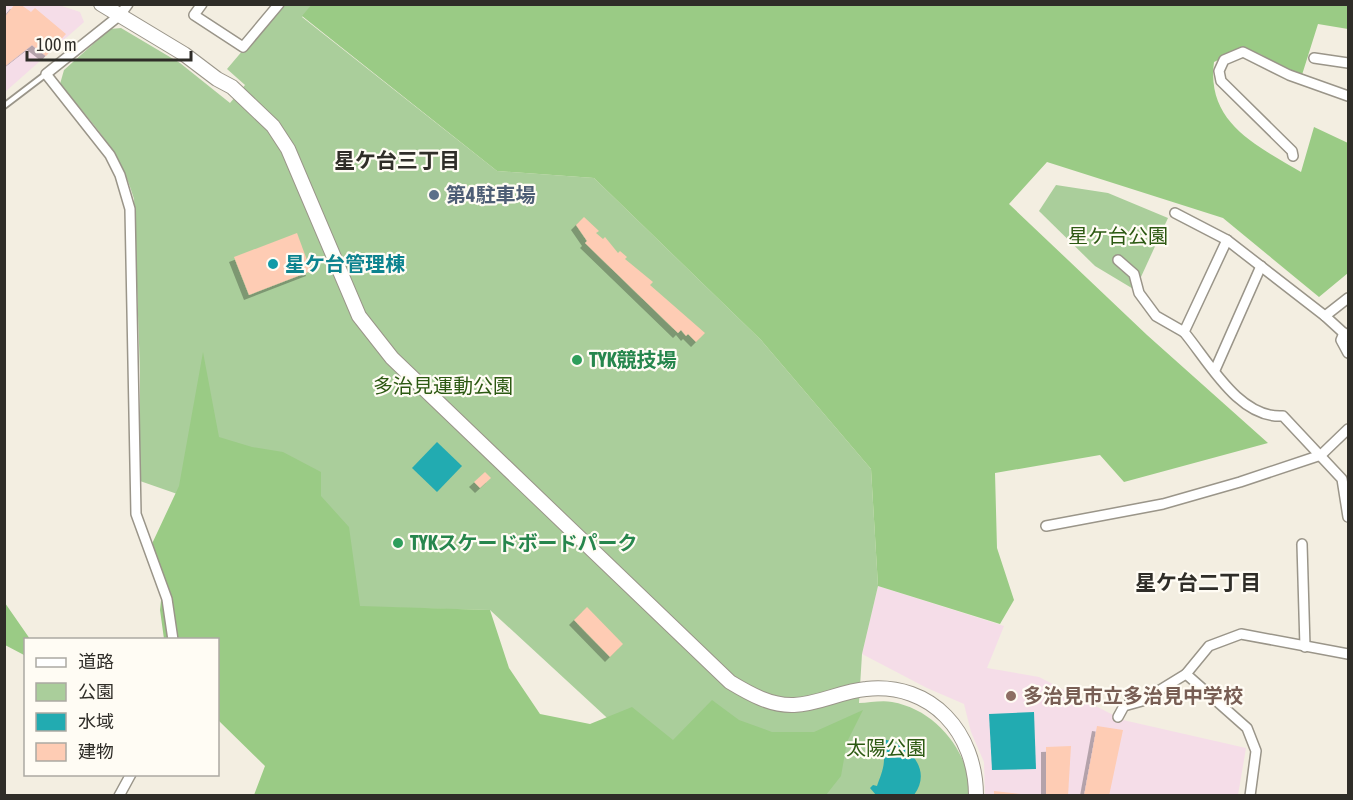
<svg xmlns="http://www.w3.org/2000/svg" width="1353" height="800" font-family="'Asap Condensed','Noto Sans JP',sans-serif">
<defs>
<filter id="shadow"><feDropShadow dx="-5" dy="5" stdDeviation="0" flood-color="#0004"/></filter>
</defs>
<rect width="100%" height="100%" fill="#f3eee1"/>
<g fill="#f5dde8">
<polygon points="5,5 59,5 80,12 84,22 5,92"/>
<polygon points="878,586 1004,626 987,668 1039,677 1123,720 1246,748 1238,795 985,795 984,762 971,732 964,704 927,688 862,654"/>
</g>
<g fill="#aace9b">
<path d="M281,5H312L302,17L497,171L594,178L761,340L871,469L878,586L862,654L859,703C869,703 881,700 892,702C937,710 968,751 972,795H686L668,774L490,610L360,607L206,504L140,481V372L134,199C120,149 92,124 60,84L64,70L110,29L121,28L180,63L230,103L245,85L227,69Z"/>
<polygon points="1056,185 1108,193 1168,218 1135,290 1095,266 1039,211"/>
</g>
<g fill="#9acb85">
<path d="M312,4L1348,5V29L1318,24L1301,78L1260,54L1239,50L1214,62C1206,123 1256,145 1301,172L1314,127L1348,143V273L1319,297L1223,218L1047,162L1009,204L1147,335L1268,443L1124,482L1100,455L995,473L997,548L1014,600L1000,624L878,586L871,469L761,340L594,178L497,171L302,16Z"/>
<polygon points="203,352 219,437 252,447 283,452 321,472 321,496 349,527 360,606 490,610 509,668 540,714 590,724 632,707 673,740 712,700 739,720 772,732 814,732 863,710 847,742 841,776 826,795 254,795 265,766 218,720 218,640 164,639 160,610 163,582 150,548 179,486"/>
<polygon points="5,603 30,639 26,640 25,660 24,655 5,645"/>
</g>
<g fill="#22abb1">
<polygon points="437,442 462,466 437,492 412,468"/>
<polygon points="1034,712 1036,769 992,770 989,714"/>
<path d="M883,739C909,744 933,770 914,795H876L870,788L873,785L877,786C880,777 884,769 884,759C883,751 880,746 883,739Z"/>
</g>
<g fill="#feccb4" filter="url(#shadow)">
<polygon points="15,4 20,4 31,12 35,8 66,34 46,56 32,45 4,67 4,18"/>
<polygon points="584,217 599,231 596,233 603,239 605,237 618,253 620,251 627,257 625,259 653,282 650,285 705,333 696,342 688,334 686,336 681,330 678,333 585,243 587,241 576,225"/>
<polygon points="297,233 311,271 249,295 234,257"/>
<polygon points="485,472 491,478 480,488 474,482"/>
<polygon points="587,607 623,644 610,657 574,620"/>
<polygon points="1097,726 1123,730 1109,796 1084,796"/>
<polygon points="1071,746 1068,796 1046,796 1046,747"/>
<polygon points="994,791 1021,794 1021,796 994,796"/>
</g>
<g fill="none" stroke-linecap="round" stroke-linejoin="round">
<g stroke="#9a9589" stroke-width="8">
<polyline id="lane" points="4,106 46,74"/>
</g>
<g stroke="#9a9589" stroke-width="12">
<g id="street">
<polyline points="128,4 120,15 46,74 110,155 120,175 130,209 136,514 167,599 173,640"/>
<polyline points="202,4 194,15 243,47 279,4"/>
<polyline points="1314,58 1348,63"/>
<polyline points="1293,156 1292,151 1221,81 1219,71 1224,60 1243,52 1289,75 1348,96"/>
<polyline points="1175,213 1227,240 1325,316 1348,337"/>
<path d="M1227,240L1184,332C1209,362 1239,419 1283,416L1342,479L1348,517"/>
<polyline points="1118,260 1134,274 1139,293 1156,316 1184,332"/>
<polyline points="1325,316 1348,298"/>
<polyline points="1344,333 1341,340 1348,353"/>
<polyline points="1215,370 1261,266"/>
<polyline points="1046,526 1163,504 1240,482 1321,455 1348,429"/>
<polyline points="1302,544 1305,647"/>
<polyline points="1118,717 1124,706 1142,701 1186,674"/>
<polyline points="119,796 131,774"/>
<polyline points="1250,796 1256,751 1247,728 1186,674 1209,646 1241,634 1348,654"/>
</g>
</g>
<g stroke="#9a9589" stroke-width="16">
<path id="secondary" d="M101,4L184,54L217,79L232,87L273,126L288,149L359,316L392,358L730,682C750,694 771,706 794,705C819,704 842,691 866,689C932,682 976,733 976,796"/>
</g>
<use href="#lane" stroke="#fff" stroke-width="4.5"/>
<use href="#street" stroke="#fff" stroke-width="9"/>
<use href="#secondary" stroke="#fff" stroke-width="14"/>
</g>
<circle fill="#5c6f8a" stroke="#fffcf4" stroke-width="2" cx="434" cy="195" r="6"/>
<circle fill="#0f9aa8" stroke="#fffcf4" stroke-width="2" cx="273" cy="264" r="6"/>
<g fill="#2e9e5b" stroke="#fffcf4" stroke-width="2">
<circle cx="577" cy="360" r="6"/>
<circle cx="398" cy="543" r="6"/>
</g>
<circle fill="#8d6e63" stroke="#fffcf4" stroke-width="2" cx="1011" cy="696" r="6"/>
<g text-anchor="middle" stroke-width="4.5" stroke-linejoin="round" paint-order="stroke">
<g font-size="20" font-weight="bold" fill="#4e5e75" stroke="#fffcf4" text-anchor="start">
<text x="446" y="202">第4駐車場</text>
</g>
<g font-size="20" fill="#2c5912" stroke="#fffcf4">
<text x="1118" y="243">星ケ台公園</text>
<text x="443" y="393">多治見運動公園</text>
<text x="886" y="755">太陽公園</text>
</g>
<g font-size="20" font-weight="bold" fill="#0d838f" stroke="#fffcf4" text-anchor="start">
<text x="285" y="271">星ケ台管理棟</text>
</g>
<g font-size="20" font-weight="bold" fill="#27864d" stroke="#fffcf4" text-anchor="start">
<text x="589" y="367">TYK競技場</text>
<text x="410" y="550">TYKスケードボードパーク</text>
</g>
<g font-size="20" font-weight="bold" fill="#785e54" stroke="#fffcf4" text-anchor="start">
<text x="1023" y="703">多治見市立多治見中学校</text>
</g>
<g font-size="21" font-weight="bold" fill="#2f2d28" stroke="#fffcf4">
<text x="397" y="168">星ケ台三丁目</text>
<text x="1198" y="590">星ケ台二丁目</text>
</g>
</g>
<rect width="1353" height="800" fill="none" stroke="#2f2d28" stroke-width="12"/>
<rect x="24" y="638" width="195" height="138" fill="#fffcf4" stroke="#aca9a2" stroke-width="1.5"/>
<rect x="36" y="658" width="30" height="9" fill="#ffffff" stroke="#aca9a2" stroke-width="1.5"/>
<text x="78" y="668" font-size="18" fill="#2f2d28">道路</text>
<rect x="36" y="683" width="30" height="18" fill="#aace9b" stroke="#aca9a2" stroke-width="1.5"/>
<text x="78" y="698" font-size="18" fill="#2f2d28">公園</text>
<rect x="36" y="713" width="30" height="18" fill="#22abb1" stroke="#aca9a2" stroke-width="1.5"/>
<text x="78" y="728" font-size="18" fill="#2f2d28">水域</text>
<rect x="36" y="743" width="30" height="18" fill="#feccb4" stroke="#aca9a2" stroke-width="1.5"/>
<text x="78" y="758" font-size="18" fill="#2f2d28">建物</text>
<path d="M27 51v9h164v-9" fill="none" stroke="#2f2d28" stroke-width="3"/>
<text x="36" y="51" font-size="18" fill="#2f2d28" stroke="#fffcf4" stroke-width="4.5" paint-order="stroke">100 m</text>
</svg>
